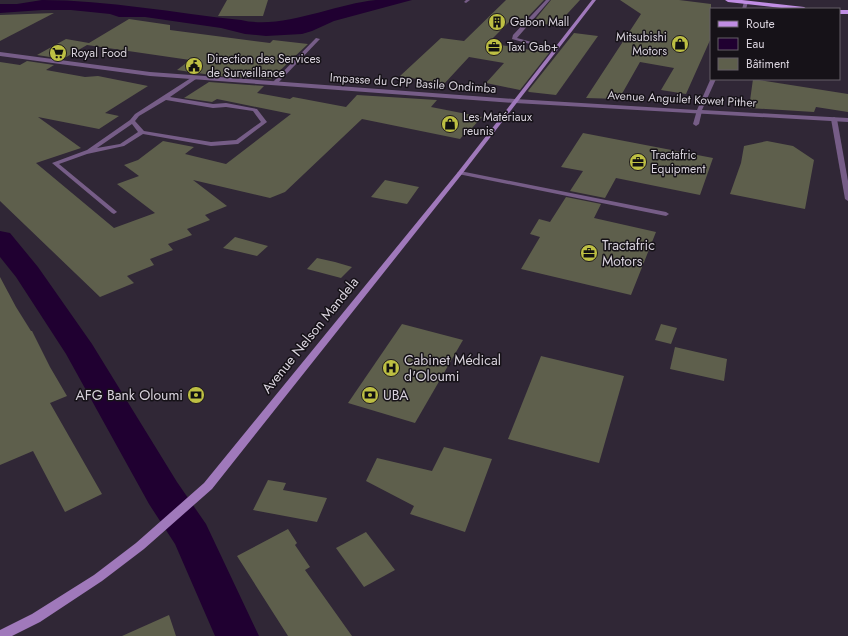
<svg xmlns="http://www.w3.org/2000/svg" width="848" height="636" font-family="Jost,sans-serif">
<rect width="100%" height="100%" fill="#302736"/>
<path fill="#200031" d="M42,0C108,0 174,13 241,20C283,30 333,4 376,0C387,0 400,0 412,0L334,21L312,31L302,34L266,36L245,34L221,28L145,17H119L110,14L71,10H42L0,13V4H17Z"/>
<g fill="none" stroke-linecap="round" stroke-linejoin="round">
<polygon fill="#200031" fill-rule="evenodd" points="0,231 10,233 38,267 92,344 177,482 206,524 259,636 215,636 175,544 149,504 66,354 16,277 0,257"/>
</g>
<g fill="#5e5f4c">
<polygon points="227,0 268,0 263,16 218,16"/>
<polygon points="506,0 544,0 524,21 512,19 488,43 549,53 520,90 486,83 504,63 469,57 444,84 400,76 441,38 464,41"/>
<polygon points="551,0 580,0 556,26 533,22"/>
<polygon points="620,0 679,0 711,4 711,38 686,94 661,90 674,68 640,62 619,99 586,98 641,14"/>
<polygon points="54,13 0,41 0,15"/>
<polygon points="129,19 170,25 170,30 270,43 273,40 308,44 271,79 218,76 177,70 190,60 87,45 63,59 37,55 66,39 89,43"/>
<polygon points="574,33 598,36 556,95 529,92 528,91"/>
<polygon points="27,61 54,65 46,70 85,77 98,76 148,86 105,113 119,116 99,129 38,117 81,148 36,163 114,228 155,213 117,184 139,176 124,165 138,160 163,141 194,147 185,154 226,164 291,114 217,99 212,102 184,98 209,82 264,86 257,93 290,99 293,97 346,107 357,95 437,100 431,107 482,117 471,129 469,129 460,139 362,119 285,192 270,198 193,180 227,206 205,215 210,220 187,229 192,235 168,244 173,250 150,259 154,265 127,276 134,283 100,297 0,201 0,62 20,65"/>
<polygon points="753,79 848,94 848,112 816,107 814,112 749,108"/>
<polygon points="583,133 713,158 700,195 616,178 605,198 570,191 583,171 561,167"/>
<polygon points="767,141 793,146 814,160 805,209 730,194 741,163 744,146"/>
<polygon points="385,180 419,187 407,204 371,197"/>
<polygon points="566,197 601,204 594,218 656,232 631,295 521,269 540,237 530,234 539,219 550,222"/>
<polygon points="235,237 268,246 257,256 223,248"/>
<polygon points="317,258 335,262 352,267 341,278 307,269"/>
<polygon points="0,277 16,307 31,331 32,331 50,367 67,396 50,403 102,494 65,512 33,451 0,465"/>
<polygon points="402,324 463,340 415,423 348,403"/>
<polygon points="661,324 677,328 671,344 655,340"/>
<polygon points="675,347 727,359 724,381 670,369"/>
<polygon points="541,356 624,376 599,463 508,439"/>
<polygon points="444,447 492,459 465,532 410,514 414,506 366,481 377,458 432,471"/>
<polygon points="268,480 286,483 283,490 327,498 317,522 253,510"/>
<polygon points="288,529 297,543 295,545 310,567 305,570 352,636 288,636 237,556"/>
<polygon points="366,532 395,570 364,587 336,548"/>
<polygon points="169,615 176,636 122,636"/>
</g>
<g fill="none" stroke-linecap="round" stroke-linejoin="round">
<g fill="#765d87" fill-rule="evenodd">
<polygon points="466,0 470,0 466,3 464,2"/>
<polygon points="546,0 550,0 517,38 557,49 557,51 555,51 512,39 513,35"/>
<polygon points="316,38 320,39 276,85 272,85 272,83"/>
<path d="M194,76L197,78L196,79L170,97L213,104L226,103L257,109L267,122L238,144L211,146L143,134L124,146L87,154L59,164L116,211L117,212L114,214L112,213L52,163L87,150L130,120L135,114ZM166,100L213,108L226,107L253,111L261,122L236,140L211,142L144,131L135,121L139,116ZM132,124L138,132L120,144L97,148Z"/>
<polygon points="697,110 702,111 699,124 696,126 693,124"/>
<polygon points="460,171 666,212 669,214 666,216 458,174 457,173"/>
</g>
<g fill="#765d87" fill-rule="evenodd">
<polygon points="0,52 150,72 515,99 518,101 515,103 150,76 0,56"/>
<polygon points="834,117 837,119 848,181 848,201 845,199 831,119"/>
</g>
<g fill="#765d87" fill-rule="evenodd">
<polygon points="746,1 748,2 746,9 742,9 744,2"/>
<polygon points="711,78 716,79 702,110 848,118 848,122 515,103 512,101 515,99 697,110"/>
</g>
<polygon fill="#a079bb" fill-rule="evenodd" points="592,0 596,0 462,174 212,489 144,549 102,581 40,622 12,636 0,636 0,630 32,614 94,575 136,543 204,483 458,172"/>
<g fill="#c08de3" fill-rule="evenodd">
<polygon points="725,0 742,0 804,7 807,9 790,9 728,2"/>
<rect x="839" y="10" width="9" height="4"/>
</g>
</g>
<defs>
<g id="building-disc" transform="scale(0.9)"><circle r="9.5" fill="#bdbf43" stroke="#161218"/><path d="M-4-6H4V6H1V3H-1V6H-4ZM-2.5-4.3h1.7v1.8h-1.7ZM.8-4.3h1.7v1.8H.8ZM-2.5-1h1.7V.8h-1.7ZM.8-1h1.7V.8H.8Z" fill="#111"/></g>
<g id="shop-disc" transform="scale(0.9)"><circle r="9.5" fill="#bdbf43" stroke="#161218"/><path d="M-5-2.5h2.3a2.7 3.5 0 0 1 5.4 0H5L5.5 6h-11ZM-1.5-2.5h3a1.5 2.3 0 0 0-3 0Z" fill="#111"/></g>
<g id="office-disc" transform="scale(0.9)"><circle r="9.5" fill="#bdbf43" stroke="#161218"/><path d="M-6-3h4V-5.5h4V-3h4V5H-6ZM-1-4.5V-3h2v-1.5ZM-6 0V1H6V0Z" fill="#111"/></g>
<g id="supermarket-disc" transform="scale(0.9)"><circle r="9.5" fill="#bdbf43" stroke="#161218"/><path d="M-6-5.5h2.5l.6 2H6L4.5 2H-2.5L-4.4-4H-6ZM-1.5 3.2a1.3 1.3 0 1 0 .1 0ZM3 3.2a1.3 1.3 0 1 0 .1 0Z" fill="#111"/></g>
<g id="civic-disc" transform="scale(0.9)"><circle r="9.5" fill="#bdbf43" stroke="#161218"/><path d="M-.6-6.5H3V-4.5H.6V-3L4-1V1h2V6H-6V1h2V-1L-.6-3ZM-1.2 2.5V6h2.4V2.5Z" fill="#111"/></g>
<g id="hospital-disc" transform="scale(0.9)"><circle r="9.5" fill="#bdbf43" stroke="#161218"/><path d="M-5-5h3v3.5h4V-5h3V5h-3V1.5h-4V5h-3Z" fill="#111"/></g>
<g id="bank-disc" transform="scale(0.9)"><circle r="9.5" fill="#bdbf43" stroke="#161218"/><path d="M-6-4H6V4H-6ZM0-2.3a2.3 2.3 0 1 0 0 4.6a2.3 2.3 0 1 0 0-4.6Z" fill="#111"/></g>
</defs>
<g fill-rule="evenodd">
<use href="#building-disc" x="497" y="22"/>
<use href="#shop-disc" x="680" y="44"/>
<use href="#office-disc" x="494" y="47"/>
<use href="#supermarket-disc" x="58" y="53"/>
<use href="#civic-disc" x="194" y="66"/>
<use href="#shop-disc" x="450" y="124"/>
<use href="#office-disc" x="638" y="162"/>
<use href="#office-disc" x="589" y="253"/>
<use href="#hospital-disc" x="391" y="368"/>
<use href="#bank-disc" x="196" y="395"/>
<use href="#bank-disc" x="370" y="395"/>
</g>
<g text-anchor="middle" stroke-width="3" stroke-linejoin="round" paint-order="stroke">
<g font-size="12" fill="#d8d2dc" stroke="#161218" text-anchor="start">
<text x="510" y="26">Gabon Mall</text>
<text x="667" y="41" text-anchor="end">Mitsubishi<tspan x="667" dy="14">Motors</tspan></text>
<text x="507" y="51">Taxi Gab+</text>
<text x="71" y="57">Royal Food</text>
<text x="207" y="63">Direction des Services<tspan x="207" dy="14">de Surveillance</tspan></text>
<text x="463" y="121">Les Matériaux<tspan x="463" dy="14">reunis</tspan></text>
<text x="651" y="159">Tractafric<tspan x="651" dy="14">Equipment</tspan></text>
</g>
<g font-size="12" fill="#d8d2dc" stroke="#161218">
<text transform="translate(413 83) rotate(4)" y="4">Impasse du CPP Basile Ondimba</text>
<text transform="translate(682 99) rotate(3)" y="4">Avenue Anguilet Kowet Pither</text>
</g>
<g font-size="14" fill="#d8d2dc" stroke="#161218" text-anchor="start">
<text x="602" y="250">Tractafric<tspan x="602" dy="16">Motors</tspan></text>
<text x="404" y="365">Cabinet Médical<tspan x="404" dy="16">d'Oloumi</tspan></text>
<text x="183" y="400" text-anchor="end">AFG Bank Oloumi</text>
<text x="383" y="400">UBA</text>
</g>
<g font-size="14" fill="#d8d2dc" stroke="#161218">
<text transform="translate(310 335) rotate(-51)" y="5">Avenue Nelson Mandela</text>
</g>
</g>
<rect x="710" y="8" width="130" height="72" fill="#161218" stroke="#645f66"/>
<rect x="718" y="21" width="20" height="6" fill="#c08de3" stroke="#645f66"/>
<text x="746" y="28" font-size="12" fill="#d8d2dc">Route</text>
<rect x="718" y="38" width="20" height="12" fill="#200031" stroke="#645f66"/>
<text x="746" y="48" font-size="12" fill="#d8d2dc">Eau</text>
<rect x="718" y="58" width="20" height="12" fill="#5e5f4c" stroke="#645f66"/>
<text x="746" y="68" font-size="12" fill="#d8d2dc">Bâtiment</text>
</svg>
